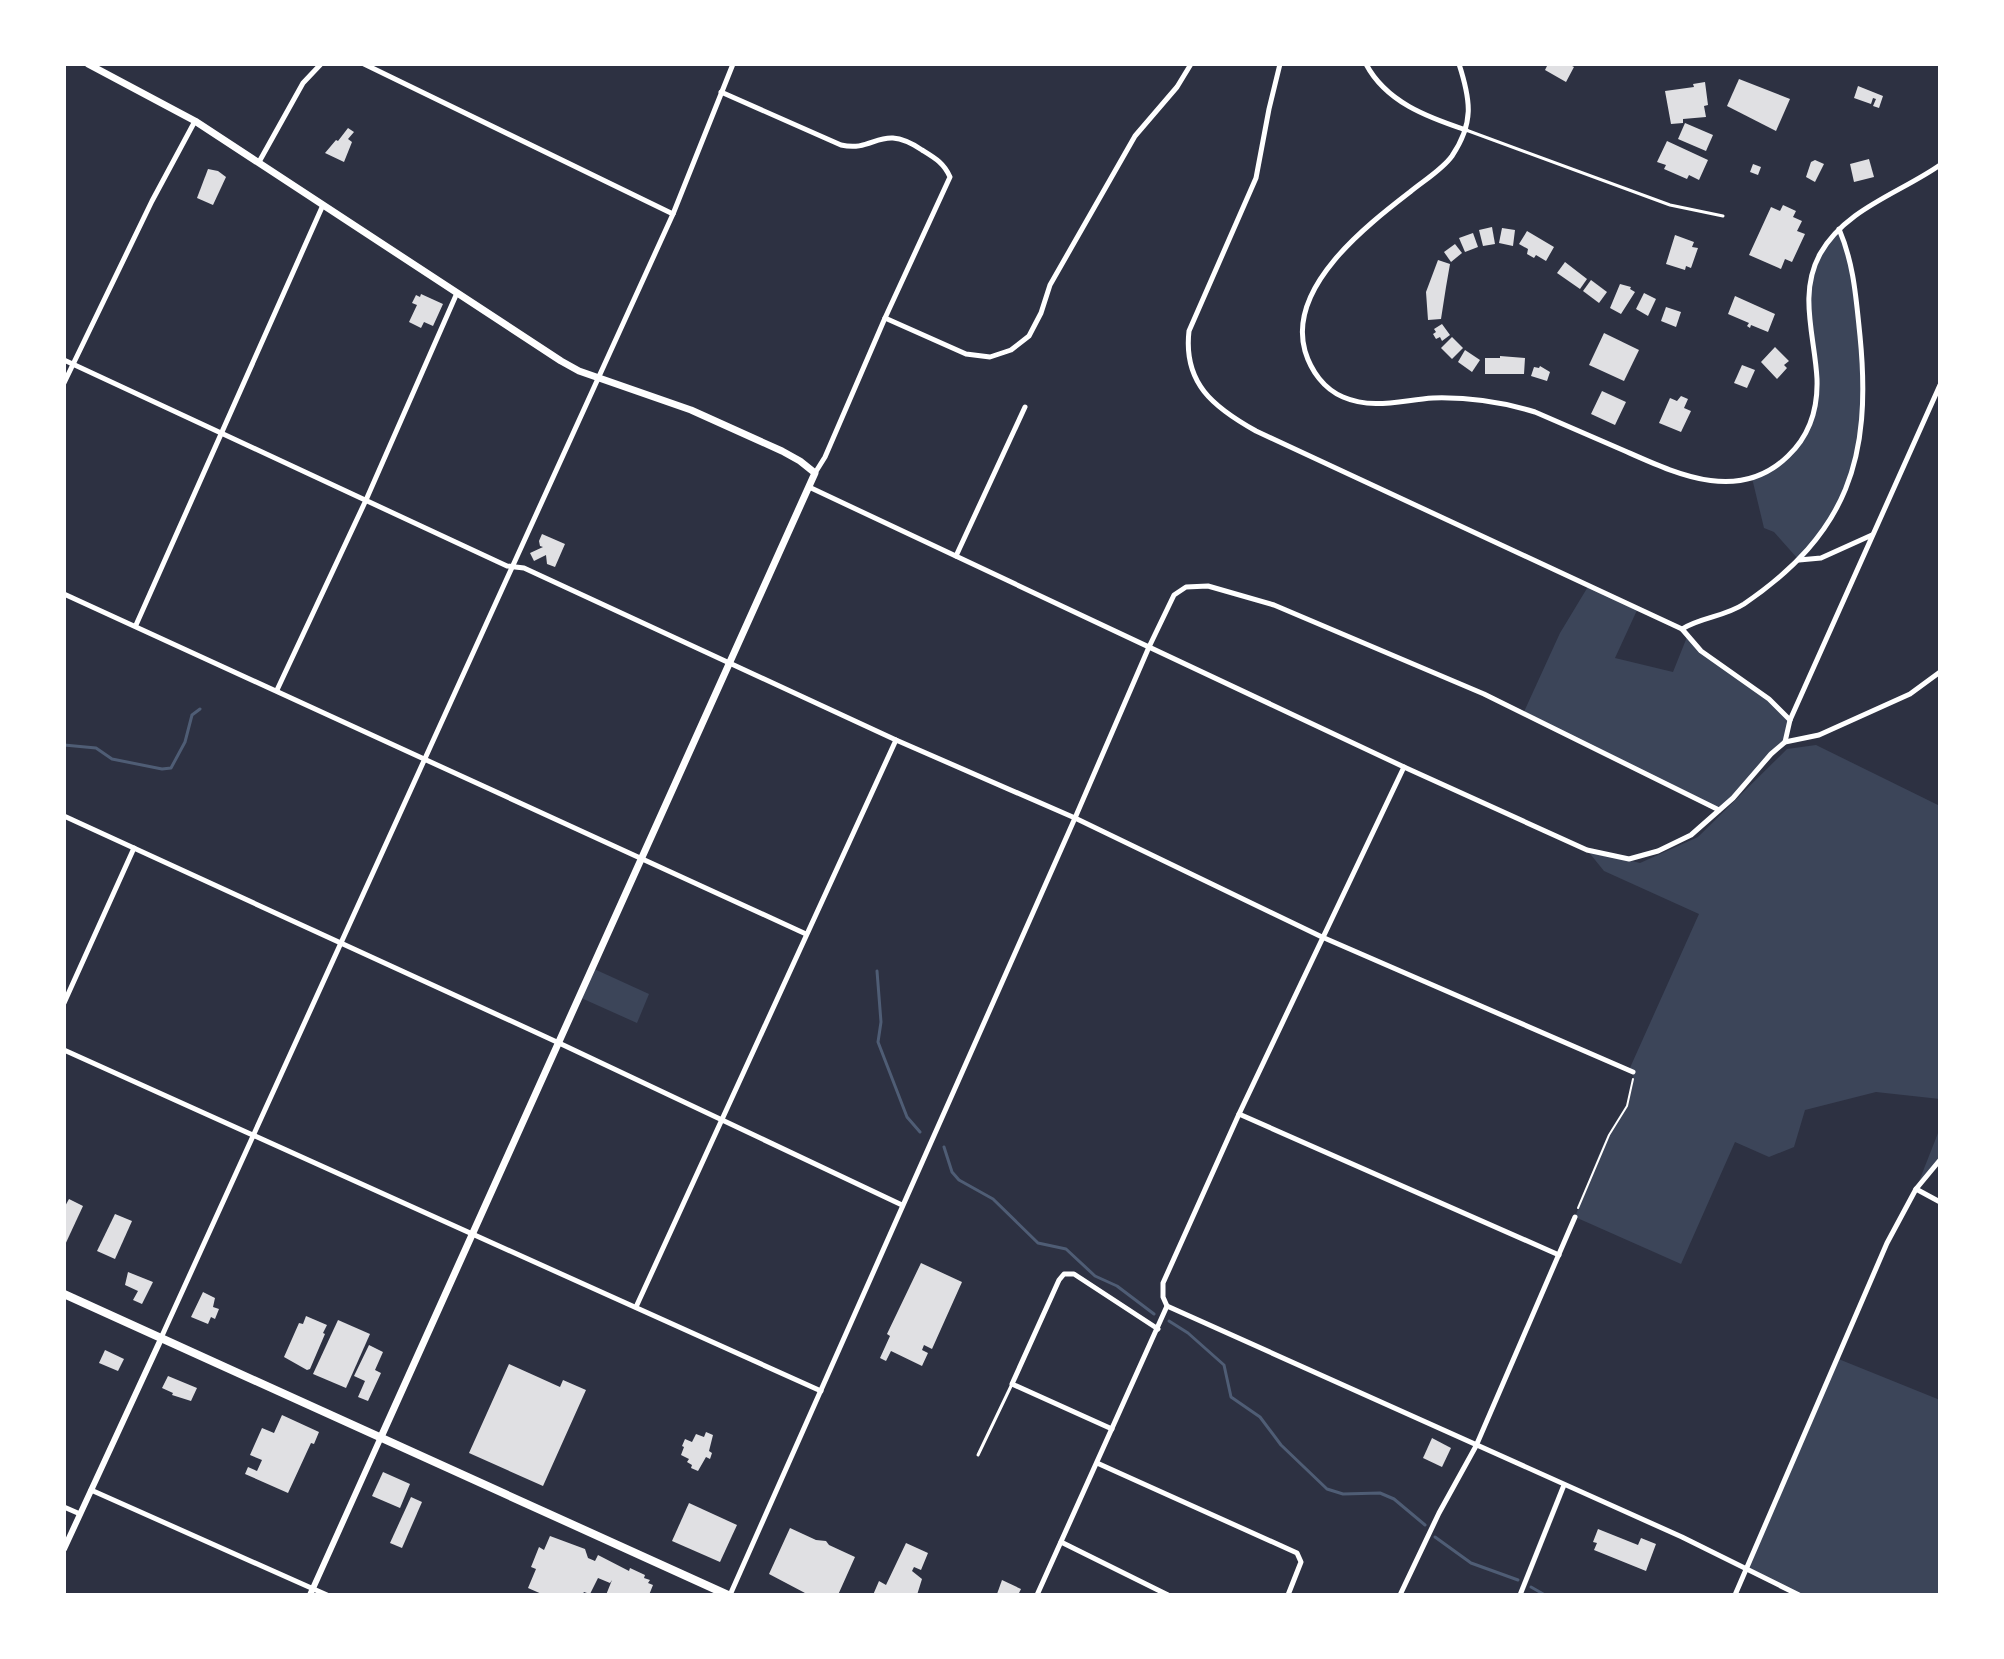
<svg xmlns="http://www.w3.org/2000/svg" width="2004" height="1659" font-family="'Source Serif 4',serif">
<rect width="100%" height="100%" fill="#2d3142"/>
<g fill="#3c4559">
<path d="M1839,229L1854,272L1863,417C1861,449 1847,498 1827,525C1818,537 1808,548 1798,559L1774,532L1764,528L1752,478L1781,463L1808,429L1817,395L1808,293L1815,265Z"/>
<path d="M1589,585L1638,608L1615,658L1673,672L1687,637C1718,669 1759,689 1790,720L1785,742L1719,810L1523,714L1560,633Z"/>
<path d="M1816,745L1940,806V1099L1876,1092L1805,1110L1794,1147L1769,1157L1735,1142L1681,1264L1575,1217C1586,1190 1595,1161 1608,1135C1620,1113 1635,1099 1633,1072L1629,1070L1699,914L1604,871L1587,850L1640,863L1698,837L1787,749Z"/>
<polygon points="592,968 649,994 637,1023 579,997"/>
<polygon points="1940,1128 1940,1160 1916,1189"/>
<polygon points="1836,1358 1940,1400 1940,1595 1799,1595 1747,1570"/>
</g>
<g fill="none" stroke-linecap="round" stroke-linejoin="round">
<g stroke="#4f5d75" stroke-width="3">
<polyline points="64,745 96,748 112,759 162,769 171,768 185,742 192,715 200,709"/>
<polyline points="877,971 881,1022 878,1042 907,1117 920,1132"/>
<polyline points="944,1147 952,1172 959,1180 993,1199 1038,1243 1066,1249 1095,1276 1117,1286 1154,1314"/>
<polyline points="1169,1321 1188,1333 1224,1365 1231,1397 1260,1417 1281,1445 1327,1489 1343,1494 1380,1493 1394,1499 1425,1525"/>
<polyline points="1435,1537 1471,1563 1518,1580"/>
<polyline points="1531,1587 1545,1595"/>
</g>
</g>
<g fill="#e0e0e3">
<polygon points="1548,64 1568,64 1574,67 1566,82 1545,70"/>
<polygon points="1739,79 1790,99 1776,131 1727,106"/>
<polygon points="1705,82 1708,105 1704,106 1706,117 1683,119 1683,123 1671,124 1665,91 1694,87 1693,84"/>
<polygon points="1858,86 1883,96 1879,108 1873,106 1876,99 1873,98 1871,104 1854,98"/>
<polygon points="1685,123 1713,135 1706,151 1678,139"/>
<polygon points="348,128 354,132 348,139 352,142 344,162 325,153 336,140 338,141"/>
<polygon points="1667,141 1708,160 1699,180 1689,175 1687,179 1664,169 1666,165 1657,162"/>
<polygon points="1869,159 1874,177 1854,182 1850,164"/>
<polygon points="1815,160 1824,164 1815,182 1806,177 1811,162"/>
<polygon points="1753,164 1761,167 1758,175 1750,172"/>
<polygon points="208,169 218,171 226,177 213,205 197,198"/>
<polygon points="1783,205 1796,211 1793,217 1802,221 1797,231 1805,234 1792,262 1785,259 1781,269 1749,255 1771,207 1780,211"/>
<polygon points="1492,227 1495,244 1483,246 1479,230"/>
<polygon points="1502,228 1515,230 1513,246 1499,243"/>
<polygon points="1527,231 1554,247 1546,261 1536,255 1534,258 1527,254 1528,249 1519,244"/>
<polygon points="1473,233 1478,247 1465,252 1459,238"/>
<polygon points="1675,235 1694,242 1692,247 1698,248 1691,268 1686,266 1685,270 1666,264"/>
<polygon points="1455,244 1462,253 1451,262 1444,252"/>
<polygon points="1438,260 1450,264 1446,287 1441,319 1428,320 1426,292"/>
<polygon points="1565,262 1587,279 1580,289 1557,273"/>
<polygon points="1591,280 1607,292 1599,303 1583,291"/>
<polygon points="1620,284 1631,287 1630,289 1635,292 1621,314 1610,308"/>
<polygon points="1644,293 1656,299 1648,316 1636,309"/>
<polygon points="421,294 443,304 433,326 424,322 421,328 409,322 417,305 412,303 416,295 420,297"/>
<polygon points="1735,296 1775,314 1768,332 1751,325 1750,328 1747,326 1749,323 1728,314"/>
<polygon points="1666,307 1681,312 1676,327 1661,321"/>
<polygon points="1442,324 1450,335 1442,341 1440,337 1436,339 1433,334 1436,332 1434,329"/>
<polygon points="1604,333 1639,350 1624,381 1589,365"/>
<polygon points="1452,337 1463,348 1452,359 1441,348"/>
<polygon points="1775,347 1789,361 1784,365 1787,368 1777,379 1761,362"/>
<polygon points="1465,350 1480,360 1472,372 1458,362"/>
<polygon points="1500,356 1525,358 1524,374 1485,374 1485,358 1500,358"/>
<polygon points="1742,365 1755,370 1747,388 1734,383"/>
<polygon points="1540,366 1550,372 1547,381 1531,376 1534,367 1539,368"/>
<polygon points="1602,391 1626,402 1615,425 1591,414"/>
<polygon points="1681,396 1688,399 1684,408 1691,411 1681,432 1659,423 1670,398 1677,401"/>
<polygon points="542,534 565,544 555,567 547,564 546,555 534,561 530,553 543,547 540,546 539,541"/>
<polygon points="69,1199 83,1206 64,1247 64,1208"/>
<polygon points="115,1214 132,1221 115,1259 97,1251"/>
<polygon points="921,1263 962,1282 932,1349 924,1345 922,1350 928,1353 922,1366 891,1351 886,1361 880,1358 890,1336 887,1334"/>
<polygon points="128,1272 153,1282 142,1304 133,1300 138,1291 125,1285"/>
<polygon points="203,1292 215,1298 213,1307 219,1309 215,1319 211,1317 208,1324 191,1317"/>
<polygon points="306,1316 327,1325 323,1333 325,1334 310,1369 307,1370 284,1357 299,1323 303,1324"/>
<polygon points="338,1320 370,1334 346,1388 313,1374"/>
<polygon points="369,1345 383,1352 375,1370 381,1373 368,1401 358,1397 365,1381 354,1376"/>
<polygon points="105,1350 124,1359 118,1371 99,1363"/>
<polygon points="509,1364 560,1387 563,1380 586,1390 543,1486 469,1453"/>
<polygon points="168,1376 197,1388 191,1401 172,1395 173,1393 162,1388"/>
<polygon points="282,1415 319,1432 314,1444 311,1443 288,1493 245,1474 248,1467 257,1471 262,1460 250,1455 262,1428 274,1433"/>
<polygon points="706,1432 713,1435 709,1451 712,1453 710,1459 706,1457 698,1471 691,1468 692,1465 687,1462 689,1459 681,1455 684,1447 682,1446 685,1439 692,1442 696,1434 704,1437"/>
<polygon points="1432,1438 1451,1448 1442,1467 1423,1458"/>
<polygon points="383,1472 410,1484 400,1508 372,1496"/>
<polygon points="411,1497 422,1502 402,1548 390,1543"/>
<polygon points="689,1503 737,1525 720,1562 672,1541"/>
<polygon points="790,1528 816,1540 826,1541 829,1545 855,1557 838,1595 805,1593 769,1574"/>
<polygon points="1598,1529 1638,1545 1641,1538 1656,1544 1646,1571 1594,1550 1597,1543 1593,1542"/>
<polygon points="550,1536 585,1549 588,1558 595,1561 598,1555 629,1571 630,1568 645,1575 644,1578 650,1580 648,1583 653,1585 649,1595 606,1595 612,1580 610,1583 598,1578 590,1594 584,1592 582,1595 544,1595 528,1588 536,1569 531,1567 539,1547 544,1550"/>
<polygon points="906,1543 928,1553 921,1570 914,1567 912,1571 922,1579 917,1595 873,1595 879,1581 886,1585"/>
<polygon points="1002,1580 1021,1589 1018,1595 997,1594"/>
</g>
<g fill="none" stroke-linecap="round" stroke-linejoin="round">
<polyline stroke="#fff" stroke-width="2" points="1578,1208 1609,1135 1627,1106 1633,1079"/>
<g stroke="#fff" stroke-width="3">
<polyline points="1466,130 1670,205 1723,216"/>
<polyline points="978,1455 1012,1384"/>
</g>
<g stroke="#fff" stroke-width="5">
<polyline points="364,64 673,214"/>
<path d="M1280,64L1269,109L1256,178L1189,331C1183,383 1213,407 1256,431L1682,629L1701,651L1769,699L1790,720"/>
<path d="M1366,64C1386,102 1427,117 1466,130"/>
<path d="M1459,64C1471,101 1474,123 1452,156C1442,170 1423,181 1410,192C1366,226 1287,287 1305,351C1311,371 1324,389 1343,397C1373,410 1402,400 1433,398C1468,397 1502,402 1535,412C1565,425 1595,438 1625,451C1677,474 1739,504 1788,456C1809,436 1818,409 1817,379C1815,337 1798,294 1820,254C1845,209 1900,193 1940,165"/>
<path d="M721,92L841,145C876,153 880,122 922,150C935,158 944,163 950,177L885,318L825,457L815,473"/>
<polyline points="259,162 303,83 321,64"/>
<polyline points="885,318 966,354 990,357 1011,350 1029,336 1041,313 1050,285 1135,136 1177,87 1191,64"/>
<polyline points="64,360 507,566 524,568 896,740 1075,818 1322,937 1633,1072"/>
<polyline points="64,383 152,201 195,121"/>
<polyline points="809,487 1404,767 1587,850 1629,859 1658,851 1691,835 1733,798 1771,754 1785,742 1819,735 1910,694 1940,672"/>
<polyline points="956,556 1025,407"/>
<polyline points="1799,560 1821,558 1872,535"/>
<polyline points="64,594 806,934"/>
<polyline points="136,625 323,205"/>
<path d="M1682,629C1701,617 1724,617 1744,604C1848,533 1872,458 1860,336C1856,298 1854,264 1839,229"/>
<polyline points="277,690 366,500 457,293"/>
<polyline points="1785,742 1790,720 1940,385"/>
<polyline points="64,816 559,1043 902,1205"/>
<polyline points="64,1003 134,848"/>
<polyline points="64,1050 821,1391"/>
<polyline points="1239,1114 1559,1255"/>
<polyline points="1916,1189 1940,1202"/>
<polyline points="1167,1306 1682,1537 1799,1595"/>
<polyline points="636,1307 896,740"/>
<polyline points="161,1338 673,214 733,64"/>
<polyline points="1112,1429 1012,1384 1059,1280 1064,1274 1074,1274 1158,1329"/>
<polyline points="1097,1463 1297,1553 1301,1562 1288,1595"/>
<polyline points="91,1490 327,1595"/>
<polyline points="64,1507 80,1514"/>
<polyline points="1061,1542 1168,1595"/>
<polyline points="730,1595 1075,818 1149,647 1174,595 1186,587 1208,586 1274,605 1484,694 1719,810"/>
<polyline points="1037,1595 1167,1306 1163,1297 1163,1283 1239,1114 1404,767"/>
<polyline points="1400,1595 1439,1513 1476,1446 1575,1217"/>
<polyline points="1520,1595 1564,1485"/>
<polyline points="1735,1595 1887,1243 1916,1189 1940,1160"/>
</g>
<g stroke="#fff" stroke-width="6">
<polyline points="64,1549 161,1339"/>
<polyline points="310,1595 381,1437"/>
</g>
<polyline stroke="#fff" stroke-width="7" points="88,64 195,121 561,361 579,371 691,410 782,451 800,461 815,473 381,1437"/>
<polyline stroke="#fff" stroke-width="8" points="64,1294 728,1595"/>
</g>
<rect width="2004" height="1659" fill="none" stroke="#ffffff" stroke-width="132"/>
</svg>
